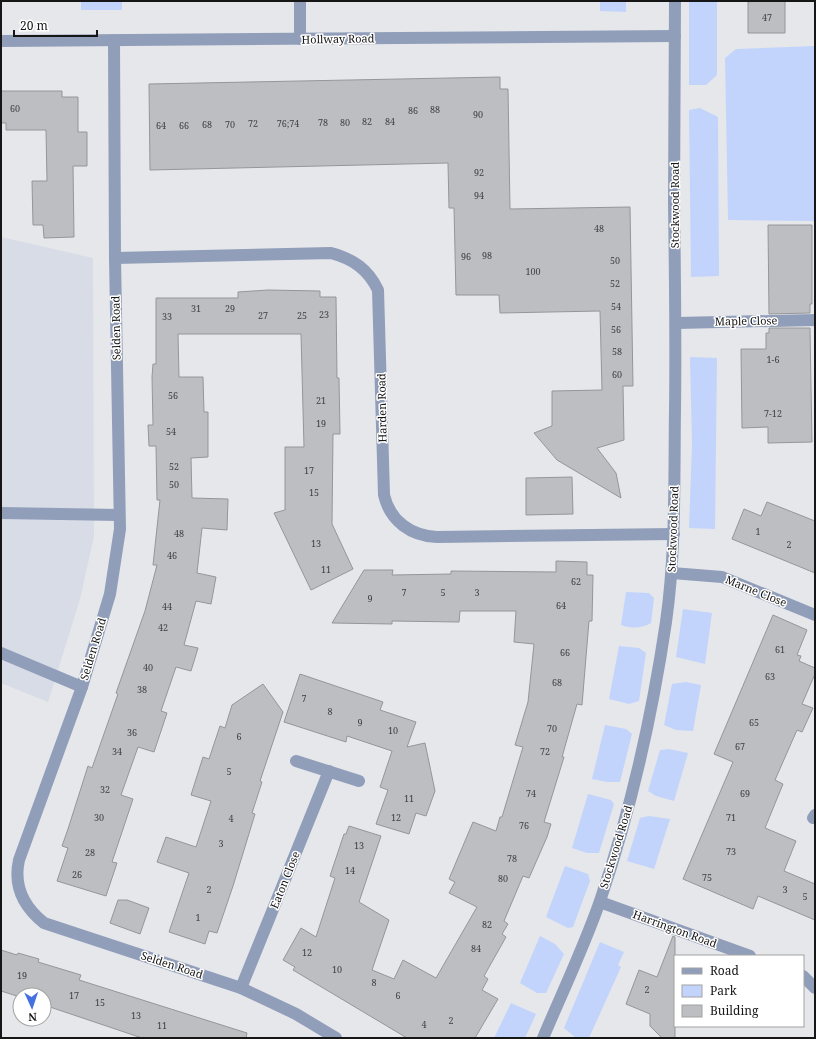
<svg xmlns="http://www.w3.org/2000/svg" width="816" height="1039" font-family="'Noto Serif',serif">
<rect width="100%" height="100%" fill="#e5e7ea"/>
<polygon fill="#d8dce7" points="1,237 93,258 94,536 80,599 48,702 1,683"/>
<g fill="#c2d4fc">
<rect x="81" y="1" width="41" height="9"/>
<polygon points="600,1 626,1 626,12 600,11"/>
<polygon points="689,1 717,1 717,75 706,85 689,85"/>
<polygon points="815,46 815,221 728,220 725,58 736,49"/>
<polygon points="700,108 718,117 719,276 691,277 689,110"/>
<polygon points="690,357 717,358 715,529 689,528 692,444"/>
<path d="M626,592L649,593L654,598L651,623C643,628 630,629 621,625Z"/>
<polygon points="683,609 712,613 705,664 676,657"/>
<polygon points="619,646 639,648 646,653 639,701 629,704 609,699"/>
<polygon points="686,682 701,685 693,731 676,730 664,725 672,684"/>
<polygon points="605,725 626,729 632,734 620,782 607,782 592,779"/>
<polygon points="669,749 688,753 674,801 656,796 648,791 660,750"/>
<polygon points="588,794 611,800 614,804 599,853 587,853 572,848"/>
<polygon points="649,816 670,819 654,869 627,861 640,818"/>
<polygon points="565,866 588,874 590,881 573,927 568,928 546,917"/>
<polygon points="540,936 555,944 564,954 546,993 537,993 520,983"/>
<polygon points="600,942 624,952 618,965 621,967 589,1038 576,1038 564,1028"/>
<polygon points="511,1003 536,1014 525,1038 494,1038"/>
</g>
<g fill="#bdbec1" stroke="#949699">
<polygon points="754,1 785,1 785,33 748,33 748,2"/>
<polygon points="500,77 500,89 508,89 510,209 630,207 633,386 623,386 624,440 597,448 616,473 621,498 557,460 534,433 552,426 552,391 602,390 600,311 500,313 499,295 456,295 454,208 449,208 448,163 150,170 149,84"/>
<polygon points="1,91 62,91 62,97 78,97 78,132 87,132 87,166 73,166 74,237 44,238 43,225 33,225 32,181 47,181 46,130 6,130 6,123 1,123"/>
<polygon points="768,225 812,225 812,304 810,304 810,313 769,314"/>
<polygon points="268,290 320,291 320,297 336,297 337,378 339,378 340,434 333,434 332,524 353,569 311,590 274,513 285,510 285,447 304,447 301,334 178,334 179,377 203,377 204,412 208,412 208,457 191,458 192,498 228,499 227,530 202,528 197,573 216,577 211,604 196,601 184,645 198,648 191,671 176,667 161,711 167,713 154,752 138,747 121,795 133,799 112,862 117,863 106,896 57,881 68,848 62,846 68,829 88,766 92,768 118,694 116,693 145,611 157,565 153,565 160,500 157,500 156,446 149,446 148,425 153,425 152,377 153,364 156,364 156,298 238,298 238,292"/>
<polygon points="769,328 810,328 812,442 768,443 768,427 742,428 741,349 766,349 766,333 769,333"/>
<polygon points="572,477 573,514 526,515 526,478"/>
<polygon points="767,502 815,521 815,573 732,539 744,509 761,516"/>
<polygon points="556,561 587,562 587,575 593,575 592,621 589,621 582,705 577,704 562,757 564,757 544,822 551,824 547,837 529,878 523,876 504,921 508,924 502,934 506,937 484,976 488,979 482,990 498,999 475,1038 407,1038 293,970 295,967 283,960 301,928 316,937 335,878 330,876 344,834 346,834 349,826 381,836 359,902 389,920 372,970 394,979 403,960 436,978 477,907 449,893 455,882 449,879 473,822 496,831 500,817 502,817 523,747 515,745 528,702 534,644 514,642 516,611 460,611 459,622 392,621 392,624 332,623 364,570 393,570 392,575 451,574 451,571 556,572"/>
<polygon points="773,615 807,630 797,655 801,656 799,661 815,668 815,674 802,704 813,708 802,732 797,730 775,780 783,784 765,828 796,841 784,871 815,884 815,920 758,896 753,909 683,879 733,762 714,754"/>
<polygon points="300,674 383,702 380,710 416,722 407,747 425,743 435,791 426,816 416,813 409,834 376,824 388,790 380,787 392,751 347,736 346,742 284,722"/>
<polygon points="263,684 283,712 260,781 262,782 252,813 255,814 233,886 217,933 209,931 205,944 169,932 189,873 157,862 166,837 196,847 211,801 191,795 203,757 209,759 220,726 225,728 232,705"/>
<polygon points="118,900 127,900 149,908 140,934 110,923"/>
<polygon points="673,936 675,937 675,1038 662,1038 650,1026 650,1014 626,1004 639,970 657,977"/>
<polygon points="1,950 17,955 18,953 39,959 38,962 81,975 79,980 247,1033 246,1038 142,1038 44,1005 44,995 20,995 20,997 1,991"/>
</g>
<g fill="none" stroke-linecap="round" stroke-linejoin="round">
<g stroke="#919eba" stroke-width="12">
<polyline points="300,39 300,1"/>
<polyline points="1,513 119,515"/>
<polyline points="1,653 82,687"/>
</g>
<g stroke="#919eba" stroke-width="12">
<path d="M114,40L115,258L120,529L110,594L82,687L19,860C13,887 24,907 44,923L241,988L296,1014L336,1038"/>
<polyline points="1,41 675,36"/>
<path d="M115,258L331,253C353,259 368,269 378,290L384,495C390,521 411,536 437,537L674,534"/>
<polyline points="677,323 815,320"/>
<polyline points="672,573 722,577 815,615"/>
<polyline points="296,761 359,781"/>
<polyline points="813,818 815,815"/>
<polyline points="600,902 750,956"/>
<polyline points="803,976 815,988"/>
<polyline points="241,988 329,771"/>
<path d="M543,1038C562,993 584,947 600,901C631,810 652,716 666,622C676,552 674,481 675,410C676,341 675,272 674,203C674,136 675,68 675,1"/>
</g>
</g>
<g text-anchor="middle" stroke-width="3" stroke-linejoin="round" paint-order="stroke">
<g font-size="9" fill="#404042">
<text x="767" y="21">47</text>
<text x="15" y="112">60</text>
<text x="435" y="113">88</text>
<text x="413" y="114">86</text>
<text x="478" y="118">90</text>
<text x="367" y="125">82</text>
<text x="390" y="125">84</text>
<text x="323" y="126">78</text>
<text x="345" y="126">80</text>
<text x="253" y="127">72</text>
<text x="288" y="127">76;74</text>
<text x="207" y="128">68</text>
<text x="230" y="128">70</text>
<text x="161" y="129">64</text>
<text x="184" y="129">66</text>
<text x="479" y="176">92</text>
<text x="479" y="199">94</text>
<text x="599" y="232">48</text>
<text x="487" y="259">98</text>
<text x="466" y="260">96</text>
<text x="615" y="264">50</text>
<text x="533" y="275">100</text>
<text x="615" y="287">52</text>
<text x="616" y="310">54</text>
<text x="196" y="312">31</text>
<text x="230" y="312">29</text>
<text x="324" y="318">23</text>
<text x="263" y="319">27</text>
<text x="302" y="319">25</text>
<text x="167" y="320">33</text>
<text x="616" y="333">56</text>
<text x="617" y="355">58</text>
<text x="773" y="363">1-6</text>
<text x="617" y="378">60</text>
<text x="173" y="399">56</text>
<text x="321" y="404">21</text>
<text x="773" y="417">7-12</text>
<text x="321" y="427">19</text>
<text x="171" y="435">54</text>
<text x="174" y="470">52</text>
<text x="309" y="474">17</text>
<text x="174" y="488">50</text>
<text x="314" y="496">15</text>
<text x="758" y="535">1</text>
<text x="179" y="537">48</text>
<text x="316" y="547">13</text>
<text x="789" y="548">2</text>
<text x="172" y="559">46</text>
<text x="326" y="573">11</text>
<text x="576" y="585">62</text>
<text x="404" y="596">7</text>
<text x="443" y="596">5</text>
<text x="477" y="596">3</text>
<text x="370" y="602">9</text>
<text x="561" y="609">64</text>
<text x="167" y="610">44</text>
<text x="163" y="631">42</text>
<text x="780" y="653">61</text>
<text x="565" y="656">66</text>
<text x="148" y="671">40</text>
<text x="770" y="680">63</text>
<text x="557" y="686">68</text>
<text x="142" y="693">38</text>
<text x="304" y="702">7</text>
<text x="330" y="715">8</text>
<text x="360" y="726">9</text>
<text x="754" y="726">65</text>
<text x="552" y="732">70</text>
<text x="393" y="734">10</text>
<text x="132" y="736">36</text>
<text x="239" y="740">6</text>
<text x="740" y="750">67</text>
<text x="117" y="755">34</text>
<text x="545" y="755">72</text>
<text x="229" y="775">5</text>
<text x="105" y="793">32</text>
<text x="531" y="797">74</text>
<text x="745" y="797">69</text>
<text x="409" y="802">11</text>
<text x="99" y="821">30</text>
<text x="396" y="821">12</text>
<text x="731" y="821">71</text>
<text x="231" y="822">4</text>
<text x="524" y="829">76</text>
<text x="221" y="847">3</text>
<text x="359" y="849">13</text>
<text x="731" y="855">73</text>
<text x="90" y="856">28</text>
<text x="512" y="862">78</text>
<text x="350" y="874">14</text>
<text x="77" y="878">26</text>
<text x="707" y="881">75</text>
<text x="503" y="882">80</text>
<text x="209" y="893">2</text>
<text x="785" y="893">3</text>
<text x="805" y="900">5</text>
<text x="198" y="921">1</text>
<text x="487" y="928">82</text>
<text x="476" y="952">84</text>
<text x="307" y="956">12</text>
<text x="337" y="973">10</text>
<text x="22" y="979">19</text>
<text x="374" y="986">8</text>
<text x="647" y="993">2</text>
<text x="74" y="999">17</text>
<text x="398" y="999">6</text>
<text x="100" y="1006">15</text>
<text x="136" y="1019">13</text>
<text x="451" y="1024">2</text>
<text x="424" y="1028">4</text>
<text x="162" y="1029">11</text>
</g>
<g font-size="11" fill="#161617" stroke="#fff">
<text transform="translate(338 39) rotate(-1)" y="4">Hollway Road</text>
<text transform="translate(675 205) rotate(-90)" y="4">Stockwood Road</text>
<text transform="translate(746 321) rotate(-1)" y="4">Maple Close</text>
<text transform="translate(116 328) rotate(-91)" y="4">Selden Road</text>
<text transform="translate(382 408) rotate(-91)" y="4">Harden Road</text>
<text transform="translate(673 529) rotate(-88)" y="4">Stockwood Road</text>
<text transform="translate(756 591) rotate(22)" y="4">Marne Close</text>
<text transform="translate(93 649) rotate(-73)" y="4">Selden Road</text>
<text transform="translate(616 847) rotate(-73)" y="4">Stockwood Road</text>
<text transform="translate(285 880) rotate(-68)" y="4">Eaton Close</text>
<text transform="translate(675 929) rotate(20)" y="4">Harrington Road</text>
<text transform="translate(172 965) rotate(18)" y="4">Selden Road</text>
</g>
</g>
<rect width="816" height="1039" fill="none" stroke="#161617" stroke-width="4"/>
<rect x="674" y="955" width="130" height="72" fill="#ffffff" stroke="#a2a2a2"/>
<rect x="682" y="968" width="20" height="6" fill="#919eba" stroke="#a2a2a2"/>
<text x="710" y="975" font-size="12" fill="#161617">Road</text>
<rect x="682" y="985" width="20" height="12" fill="#c2d4fc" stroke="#a2a2a2"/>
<text x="710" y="995" font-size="12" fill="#161617">Park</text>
<rect x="682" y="1005" width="20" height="12" fill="#bdbec1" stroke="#a2a2a2"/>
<text x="710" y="1015" font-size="12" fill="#161617">Building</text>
<g transform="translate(32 1007) rotate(177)"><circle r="19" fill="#ffffff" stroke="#a2a2a2"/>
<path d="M0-3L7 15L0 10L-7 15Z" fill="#4470e2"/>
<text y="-6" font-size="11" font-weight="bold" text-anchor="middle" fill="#161617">N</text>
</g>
<path d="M14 30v6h83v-6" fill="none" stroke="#161617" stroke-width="2"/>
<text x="20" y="30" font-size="12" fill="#161617" stroke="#ffffff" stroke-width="3" paint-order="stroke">20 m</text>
</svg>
